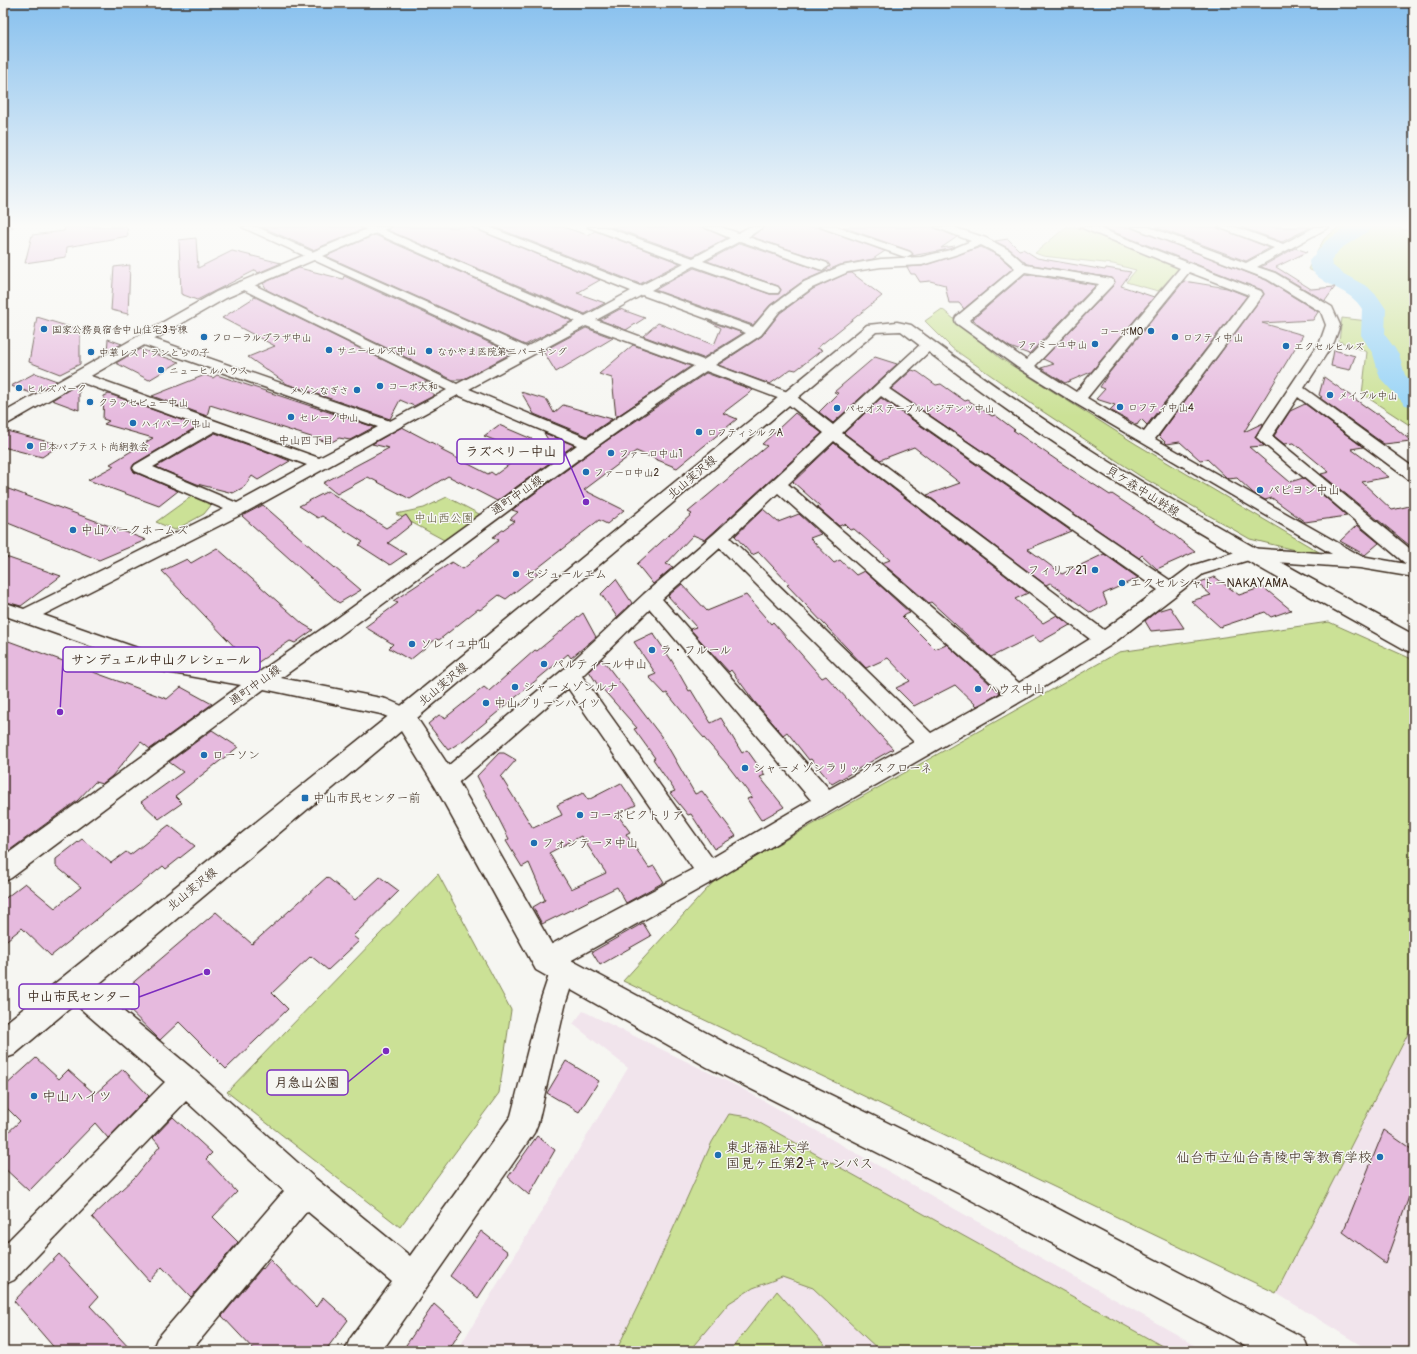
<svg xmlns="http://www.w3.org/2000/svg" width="1417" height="1354" font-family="Pangolin,'Klee One',sans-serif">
<rect width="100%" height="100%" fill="#f6f6f2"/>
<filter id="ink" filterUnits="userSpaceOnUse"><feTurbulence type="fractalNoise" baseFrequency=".025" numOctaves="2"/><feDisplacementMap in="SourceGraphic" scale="8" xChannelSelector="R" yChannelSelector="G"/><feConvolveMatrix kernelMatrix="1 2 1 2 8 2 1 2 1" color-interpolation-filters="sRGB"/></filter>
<g filter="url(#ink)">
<g fill="#f1e4ec">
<polygon points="583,1011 741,1088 1183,1338 1203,1351 457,1351 628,1068 573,1024"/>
<polygon points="1414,1022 1414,1351 1370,1351 1276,1293"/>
</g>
<g fill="#cbe196" stroke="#83865a">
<polygon points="1066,227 1076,227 1175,265 1179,269 1158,291 1126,282 1136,270 1113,264 1043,256 1035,253"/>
<polygon points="1339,227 1395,227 1411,232 1414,229 1414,428 1362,394 1367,352 1339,341 1342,318 1376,322 1379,302 1308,269 1324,239"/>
<polygon points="942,309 1000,358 1136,444 1319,552 1319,556 1250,539 1140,476 1036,407 952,348 925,321"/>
<polygon points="192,496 212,504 204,514 175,530 156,522"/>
<polygon points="447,497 481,515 444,540 396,514 424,508"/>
<polygon points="1329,622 1414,660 1414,1022 1276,1293 623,981 716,879 1119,652"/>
<polygon points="438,874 511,1010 499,1093 400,1227 227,1092"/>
<polygon points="729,1114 749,1117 1171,1351 880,1351 813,1288 782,1277 753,1288 729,1303 689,1351 616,1351 648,1285 712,1142"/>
<polygon points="777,1291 830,1351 730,1351"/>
</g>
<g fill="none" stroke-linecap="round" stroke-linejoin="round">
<path fill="#95d2f6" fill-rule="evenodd" d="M1347,227H1372L1369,231L1340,249L1331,261L1332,265L1342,273L1368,287L1378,297L1386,309L1385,335L1399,354L1405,375L1414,384V407L1405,405L1380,378L1373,354L1361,335L1362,309C1351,289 1323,287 1310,268L1309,261L1326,241Z"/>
</g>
<g fill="#e6bade" stroke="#3b2a1e" fill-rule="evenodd">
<polygon points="65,227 127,227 128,236 67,247 66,257 25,263 32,235 64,231"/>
<polygon points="262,227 360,227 363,229 313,250"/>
<polygon points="391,227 472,227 600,280 577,293 605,303 585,314 387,230"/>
<polygon points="494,227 563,227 588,235 595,231 680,263 640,284"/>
<polygon points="611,227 703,227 727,238 693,256"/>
<polygon points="764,227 819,227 885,251 873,259 840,265 803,281 770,305 753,325 655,290 694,268 770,294 779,294 781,289 778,286 707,261 740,243 819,270 824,271 830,266 827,262 751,237"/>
<polygon points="843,227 934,227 957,237 941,248 955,246 950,249 911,256 913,254 910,251"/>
<polygon points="1101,227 1131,227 1266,280 1318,312 1313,320 1262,323 1303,335 1244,432 1263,423 1255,437 1264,446 1249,447 1290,482 1303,478 1347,516 1305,522 1272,498 1265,500 1253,493 1237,478 1228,479 1207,459 1200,460 1180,442 1167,444 1159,436 1264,294 1262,290"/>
<polygon points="1155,227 1217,227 1270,248 1246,261"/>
<polygon points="1241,227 1311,227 1282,242"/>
<polygon points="375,235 572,321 525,345 326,256"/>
<polygon points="196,238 198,268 232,251 281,263 258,273 256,270 197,300 181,294 179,240"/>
<polygon points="1008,239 1019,250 1023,249 1037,258 1105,270 1106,268 1131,272 1121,286 1154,297 1091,372 1065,383 1041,368 1054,364 1043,359 1113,286 1115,281 1112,278 1027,264 1010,249 995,241"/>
<polygon points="981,247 999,256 1013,268 964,309 959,303 949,303 945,285 930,281 920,282 915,274 911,274 907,267 922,266"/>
<polygon points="1295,248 1307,252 1276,267 1311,289 1335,287 1325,301 1276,272 1261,267"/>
<polygon points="130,265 128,314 111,310 114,267"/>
<polygon points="299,268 343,279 344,276 512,353 462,380 453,380 267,290 263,283"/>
<polygon points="848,273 852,273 882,296 817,348 822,350 796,370 791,369 770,384 718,365 762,336 780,313 813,289"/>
<polygon points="1025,274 1096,285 1029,354 1010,347 978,325 973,319"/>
<polygon points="1184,281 1227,288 1247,296 1147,425 1141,419 1137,425 1110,410 1115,405 1096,399 1105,389 1100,387 1109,373"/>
<polygon points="255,297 428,382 416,383 435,395 414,406 400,400 390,419 287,384 248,357 275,346 222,318"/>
<polygon points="620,309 645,318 626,330 600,320"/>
<polygon points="37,317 80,330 80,364 60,374 29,362"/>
<polygon points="708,321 743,333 703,358 643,336 658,323 714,345 721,328"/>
<polygon points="586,328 613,338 556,372 543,351"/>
<polygon points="108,339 122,344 107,352"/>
<polygon points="633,345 691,366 616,417 612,378 599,374"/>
<polygon points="140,349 179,362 149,380 116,363"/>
<polygon points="1334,350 1355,356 1350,370 1331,366"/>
<polygon points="875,357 897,364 833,423 819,412 838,393 834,392"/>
<polygon points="912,370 918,372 936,385 941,384 965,401 968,400 992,416 995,415 1015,430 1013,430 1058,461 1110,495 1112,494 1174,535 1195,552 1157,569 1142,555 1139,558 891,389"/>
<polygon points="35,373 57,381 34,394 11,386"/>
<polygon points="706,373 753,390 723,413 737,419 677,468 636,451 584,490 624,510 607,524 599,520 534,571 538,574 506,599 499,595 480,610 478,609 439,640 436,639 410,660 389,648 393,644 365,627 398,603 393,601 452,562 463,569 499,540 493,537 515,521 510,519 518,512 512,510 599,446"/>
<polygon points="205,375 213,378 217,375 374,427 350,440 339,438 330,443 210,405 207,416 152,396"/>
<polygon points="1324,377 1376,414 1379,414 1411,441 1384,444 1320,398 1322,397 1319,395"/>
<polygon points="75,386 79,388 79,410 52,400"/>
<polygon points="521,392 547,400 554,413 563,405 612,419 587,436 534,414"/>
<polygon points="109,394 198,426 134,464 132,467 134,472 178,491 159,506 88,480 114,466 110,464 153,438 104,424 109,421 103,419 104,396"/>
<polygon points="881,398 1071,531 1028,549 1062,574 1104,554 1138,578 1103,594 1107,604 1091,613 1050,583 1046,585 927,495 960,483 914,447 880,460 844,433"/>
<polygon points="1305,404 1363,447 1351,449 1389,477 1362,482 1392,510 1414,505 1414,549 1321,474 1329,472 1294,443 1284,444 1274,436 1290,411"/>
<polygon points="795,413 822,433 705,540 693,535 666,564 673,567 653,584 637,564 692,514 688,512 767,446 762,444"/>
<polygon points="499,425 553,448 544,433 574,445 497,501 448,476 410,499 368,477 337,494 323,483 389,448 372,444 402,427 444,449 441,450 488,474 491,472 495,475 525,453 484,436"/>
<polygon points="3,430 60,445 42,457 3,447"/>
<polygon points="215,433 260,449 290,461 258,480 252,476 244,487 233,493 197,484 156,467"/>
<polygon points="834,443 1028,593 1015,599 1043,623 1057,615 1070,625 1040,642 1033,636 991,657 931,602 929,603 882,563 890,560 854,529 850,530 844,524 839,526 817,507 820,506 793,482"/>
<polygon points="3,487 115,528 146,540 99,560 3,521"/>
<polygon points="328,491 386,528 406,515 412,524 388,543 406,554 390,565 359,545 363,542 322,516 318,518 299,506"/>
<polygon points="263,505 328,562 361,590 339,603 242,516"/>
<polygon points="763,509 778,522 799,514 821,534 810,538 834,563 840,560 856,575 864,571 910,613 902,616 935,649 946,644 1000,693 977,706 955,685 914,706 896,688 910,681 888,658 866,668 787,585 789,584 759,552 752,555 735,536"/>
<polygon points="1357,525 1379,543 1365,555 1340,541"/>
<polygon points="217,548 303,624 313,630 295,643 290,641 254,665 248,661 162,571 187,559 191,563"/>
<polygon points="3,556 61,576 21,606 3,601"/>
<polygon points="1215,577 1239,595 1263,587 1291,610 1271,617 1265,612 1220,627 1191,601 1211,595 1197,583"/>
<polygon points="616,579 632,603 617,617 601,594"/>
<polygon points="682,584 707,611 746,595 771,624 773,622 822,678 826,676 893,749 832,784 811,759 809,760 787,732 783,735 754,701 731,670 729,672 690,629 696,627 668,596"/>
<polygon points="1170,607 1184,628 1151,631 1145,621 1157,611"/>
<polygon points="583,613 596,637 571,658 568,654 464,740 448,750 428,724 439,715 445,718 484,687 489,691 535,650 537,651"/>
<polygon points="653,633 672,661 689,691 691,690 711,723 721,718 742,753 747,750 765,775 760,777 784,807 761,820 747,799 752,797 725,762 697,730 667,693 665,694 649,677 656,674 634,642"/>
<polygon points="3,639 167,699 181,687 212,704 150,749 141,742 112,776 102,784 95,782 77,801 3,855"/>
<polygon points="602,659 664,740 695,794 702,791 736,836 714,849 691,814 688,815 670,793 675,791 653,759 655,758 634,729 637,728 600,686 599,687 589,671"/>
<polygon points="212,730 238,747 175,796 182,803 159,819 141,802 183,772 169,762"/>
<path d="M499,753H504L516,760L501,777L533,828L562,815L557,805L583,793L588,800L621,783L636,805L617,814L630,832L626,834L649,868L654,866L664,882L626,903L617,887L542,924L533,907L545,900L529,863L522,867L506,841L509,839L477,776ZM581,836L606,873L571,889L549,853Z"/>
<polygon points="169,825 195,846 166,869 163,866 51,956 22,928 3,943 3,900 25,883 55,908 81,887 56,866 56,859 82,839 111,863 126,852 130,855"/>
<polygon points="327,877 355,900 380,877 399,891 353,936 359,941 328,970 311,956 272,993 288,1009 226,1069 179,1022 160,1040 116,997 216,912 252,944"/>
<polygon points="643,923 651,936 600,965 592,952"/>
<polygon points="36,1058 59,1079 68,1070 95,1094 123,1069 149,1096 108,1138 95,1123 29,1191 3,1167 3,1137 20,1121 3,1104 3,1088"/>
<polygon points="566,1061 599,1081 579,1112 547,1093"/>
<polygon points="173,1117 212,1153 206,1159 237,1192 213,1217 238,1242 191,1297 162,1267 149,1281 92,1217 135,1177 160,1146 153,1138"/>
<polygon points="1384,1130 1414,1151 1414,1183 1385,1263 1343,1232"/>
<polygon points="537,1136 555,1150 529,1195 508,1177"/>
<polygon points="481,1231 508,1252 478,1298 450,1276"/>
<polygon points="59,1254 98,1297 90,1306 132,1351 57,1351 14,1301"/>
<polygon points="270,1260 316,1307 323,1297 348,1320 325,1351 255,1351 222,1316 262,1268 263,1269"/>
<polygon points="434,1304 462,1329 448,1351 402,1351"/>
</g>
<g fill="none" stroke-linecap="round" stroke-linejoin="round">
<g stroke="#3b2a1e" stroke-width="3">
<g id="minor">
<polygon points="3,227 12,227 3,232"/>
<path d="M242,227H257L526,347L575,321L361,227H377L585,316L631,291L473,227H489L640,286L684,263L588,227H605L693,258L730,238L704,227H721L738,233L749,227H763L748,237L827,263L829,266L823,270L819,269L740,241L703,261L778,287L780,290L778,293H770L694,266L651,290L753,327L771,306L804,282L841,266L881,259L921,257L950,250L971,241L935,227H953L986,238L1009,250L1026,265L1112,279L1114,282L1112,285L1035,366L1076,392L1180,268L1080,227H1096L1261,291L1263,294L1155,439L1361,556L1406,564L1256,437L1320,342L1326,325L1321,312L1267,279L1132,227H1149L1246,263L1274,248L1218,227H1235L1283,244L1315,227H1329L1257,267L1275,273L1332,307L1340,325L1334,342L1304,388L1414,468V481L1408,479L1298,397L1272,436L1414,552V577L1360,568L1249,560L1203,574L1111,645L1025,699L834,809L717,879L570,961L572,962L576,971L566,1002L538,1123L534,1133L382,1351H345L350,1339L392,1282L307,1211L191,1351H152L157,1339L284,1191L186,1101L14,1280L3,1285V1246L165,1082L81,1009L66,993L62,984L66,975L75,971L84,975L99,991L195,1071L316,1179L410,1256L511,1116L540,1002L550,972L546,973L537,970L533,961L537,952L693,869L568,688L453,787L445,790L437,787L434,781L437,775L563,670L644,594L714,534L824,433L783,400L706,371C560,467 424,577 281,678L386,699L411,710L414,716L411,722L404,724L381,714L264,689L11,878L3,882V857L241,685L161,671L3,615V602L24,609L224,509L135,471L133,468L135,465L201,426L75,380L73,377L75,374H85L319,458L378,427L138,343L136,340L138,337H148L390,421L447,390L240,288L238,285L240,282H248L457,384L516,353ZM981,245L1000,255L1015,268L956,317L955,320L956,323L1017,367L1073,402L1332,554L1248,548L1191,566L1171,581L889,389L933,348L935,345L933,342H923L833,425L793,394L715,365L761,335L779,312L812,288L848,272L881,267L922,265L958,254ZM1025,272L1099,284L1026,360L969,320ZM1189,272L1249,295L1144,432L1087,398ZM642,295L746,333L703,360L596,320ZM586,326L694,366L587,438L469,389ZM458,395L577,445L332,622L258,673L163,657L43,615L244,513ZM881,396L1158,590L1104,630L842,433ZM215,431L307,465L237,503L153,467ZM834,441L1090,639L1019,683L788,484ZM778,493L1003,693L931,733L730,538ZM720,548L914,742L829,789L662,599ZM650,609L811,800L712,858L582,676Z"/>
<polygon points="820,227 837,227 910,252 912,254 906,257 902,256"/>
</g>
</g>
<g stroke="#3b2a1e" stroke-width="3">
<g id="tertiary">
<polygon points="372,227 390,227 226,298 9,423 3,425 3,413 216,292"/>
<path d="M897,322L911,325C972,370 1033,414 1097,454C1200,519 1307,577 1414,635V653L1406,650C1276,577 1143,505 1020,419C980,391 940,361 901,331L876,332L417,718L454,774L556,952L729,1045L984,1170L1304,1338L1309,1351H1254L960,1194L707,1067L536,970L436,788L401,731L14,1055L3,1059V1025L396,710L867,325Z"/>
</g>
</g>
<use href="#minor" fill="#f6f6f2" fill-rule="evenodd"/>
<use href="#tertiary" fill="#f6f6f2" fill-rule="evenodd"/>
</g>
</g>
<linearGradient id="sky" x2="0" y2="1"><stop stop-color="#87c0ee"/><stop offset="0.54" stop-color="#fbfbf9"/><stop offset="1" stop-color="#fbfbf9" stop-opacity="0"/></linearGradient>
<rect width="1417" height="417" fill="url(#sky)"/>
<g fill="#1f6fb2" stroke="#f6f6f2" stroke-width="1.5">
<circle cx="44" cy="329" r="4"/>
<circle cx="1151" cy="331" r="4"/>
<circle cx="204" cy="337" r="4"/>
<circle cx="1175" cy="337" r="4"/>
<circle cx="1095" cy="344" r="4"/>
<circle cx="1286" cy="346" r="4"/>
<circle cx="329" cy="350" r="4"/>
<circle cx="429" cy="351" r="4"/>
<circle cx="91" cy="352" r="4"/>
<circle cx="161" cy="370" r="4"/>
<circle cx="380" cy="386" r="4"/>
<circle cx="19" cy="388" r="4"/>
<circle cx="357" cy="390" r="4"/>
<circle cx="1330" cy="395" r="4"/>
<circle cx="90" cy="402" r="4"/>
<circle cx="1120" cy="407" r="4"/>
<circle cx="837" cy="408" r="4"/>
<circle cx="291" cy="417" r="4"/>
<circle cx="133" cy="423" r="4"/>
<circle cx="699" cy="432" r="4"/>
<circle cx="30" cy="446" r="4"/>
<circle cx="611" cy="453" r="4"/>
<circle cx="586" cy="472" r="4"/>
<circle cx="1260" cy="490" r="4"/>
<circle cx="73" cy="530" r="4"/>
<circle cx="1095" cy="570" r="4"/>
<circle cx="516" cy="574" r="4"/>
<circle cx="1122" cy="583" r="4"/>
<circle cx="412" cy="644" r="4"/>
<circle cx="652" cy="650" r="4"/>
<circle cx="544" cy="664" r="4"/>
<circle cx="515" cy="687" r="4"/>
<circle cx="978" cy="689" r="4"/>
<circle cx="486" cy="703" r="4"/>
<circle cx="204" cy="755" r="4"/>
<circle cx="745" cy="768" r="4"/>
<rect x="301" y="794" width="8" height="8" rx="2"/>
<circle cx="580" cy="815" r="4"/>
<circle cx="534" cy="843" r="4"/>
<circle cx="34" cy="1096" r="4"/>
<circle cx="718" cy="1155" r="4"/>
<circle cx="1380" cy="1157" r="4"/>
</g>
<g text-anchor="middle" stroke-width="3" stroke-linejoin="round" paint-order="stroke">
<g font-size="10" fill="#3b2a1e" stroke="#f6f6f2" text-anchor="start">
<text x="52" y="333">国家公務員宿舎中山住宅3号棟</text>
<text x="1143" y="335" text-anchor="end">コーポMO</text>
<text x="212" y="341">フローラルプラザ中山</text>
<text x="1183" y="341">ロフティ中山</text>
<text x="1087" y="348" text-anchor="end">ファミーユ中山</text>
<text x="1294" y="350">エクセルヒルズ</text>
<text x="337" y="354">サニーヒルズ中山</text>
<text x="437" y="355">なかやま医院第二パーキング</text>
<text x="99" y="356">中華レストランとらの子</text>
<text x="169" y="374">ニューヒルハウス</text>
<text x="388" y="390">コーポ大和</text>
<text x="27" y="392">ヒルズパーク</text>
<text x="349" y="394" text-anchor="end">メゾンなぎさ</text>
<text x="1338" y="399">メイプル中山</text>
<text x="98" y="406">クラッセビュー中山</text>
<text x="1128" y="411">ロフティ中山4</text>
<text x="845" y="412">パセオステーブルレジデンツ中山</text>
<text x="299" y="421">セレーノ中山</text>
<text x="141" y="427">ハイパーク中山</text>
<text x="707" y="436">ロフティシルクA</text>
<text x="38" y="450">日本バプテスト尚絅教会</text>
<text x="619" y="457">ファーロ中山1</text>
<text x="594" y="476">ファーロ中山2</text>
</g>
<g font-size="11" fill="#3b2a1e" stroke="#f6f6f2">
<text x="306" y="444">中山四丁目</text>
</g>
<g font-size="12" fill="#3b2a1e" stroke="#f6f6f2">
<text transform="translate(692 477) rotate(-40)" y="4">北山実沢線</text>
<text transform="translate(1143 491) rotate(32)" y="4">貝ケ森中山幹線</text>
<text transform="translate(517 495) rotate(-35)" y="4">通町中山線</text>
<text transform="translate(443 684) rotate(-40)" y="4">北山実沢線</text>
<text transform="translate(255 685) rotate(-36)" y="4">通町中山線</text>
<text transform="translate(192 889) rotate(-39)" y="4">北山実沢線</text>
</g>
<g font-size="12" fill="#3b2a1e" stroke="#f6f6f2" text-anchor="start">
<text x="1268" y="494">パピヨン中山</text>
<text x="81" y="534">中山パークホームズ</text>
<text x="1087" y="574" text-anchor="end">フィリア21</text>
<text x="524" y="578">セジュールエム</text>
<text x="1130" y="587">エクセルシャトーNAKAYAMA</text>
<text x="420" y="648">ソレイユ中山</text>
<text x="660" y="654">ラ・フルール</text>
<text x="552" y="668">パルティール中山</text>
<text x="523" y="691">シャーメゾンルナ</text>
<text x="986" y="693">ハウス中山</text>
<text x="494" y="707">中山グリーンハイツ</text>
<text x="212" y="759">ローソン</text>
<text x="753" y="772">シャーメゾンラリックスクローネ</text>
<text x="313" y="802">中山市民センター前</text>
<text x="588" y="819">コーポビクトリア</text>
<text x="542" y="847">フォンテーヌ中山</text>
</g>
<g font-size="12" fill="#5f583c" stroke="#f6f6f2">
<text x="444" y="522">中山西公園</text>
</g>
<g font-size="14" fill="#3b2a1e" stroke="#f6f6f2" text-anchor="start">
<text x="42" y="1101">中山ハイツ</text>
<text x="726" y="1152">東北福祉大学<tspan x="726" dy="16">国見ヶ丘第2キャンパス</tspan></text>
<text x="1372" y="1162" text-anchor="end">仙台市立仙台青陵中等教育学校</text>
</g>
</g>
<path fill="none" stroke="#7b2cbf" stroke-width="1.5" d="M586 502L564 451M60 712L63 659M207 972L139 997M386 1051L348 1082"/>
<g fill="#7b2cbf" stroke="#f6f6f2" stroke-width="1.5">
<circle cx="586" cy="502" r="4"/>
<circle cx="60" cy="712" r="4"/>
<circle cx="207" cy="972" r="4"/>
<circle cx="386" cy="1051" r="4"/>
</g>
<g fill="#f6f6f2" stroke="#7b2cbf" stroke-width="1.5">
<rect x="457" y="439" width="107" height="25" rx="4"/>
<rect x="63" y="647" width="197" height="25" rx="4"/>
<rect x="19" y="984" width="120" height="25" rx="4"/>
<rect x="267" y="1070" width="81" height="25" rx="4"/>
</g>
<g font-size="13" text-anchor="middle" font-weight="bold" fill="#3b2a1e">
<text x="511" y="456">ラズベリー中山</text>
<text x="161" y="664">サンデュエル中山クレシェール</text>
<text x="79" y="1001">中山市民センター</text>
<text x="307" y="1087">月急山公園</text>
</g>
<rect width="1417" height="1354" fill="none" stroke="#f6f6f2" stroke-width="16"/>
<rect x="8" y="8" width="1401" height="1338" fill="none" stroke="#3b2a1e" stroke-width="1.5" filter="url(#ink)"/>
</svg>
